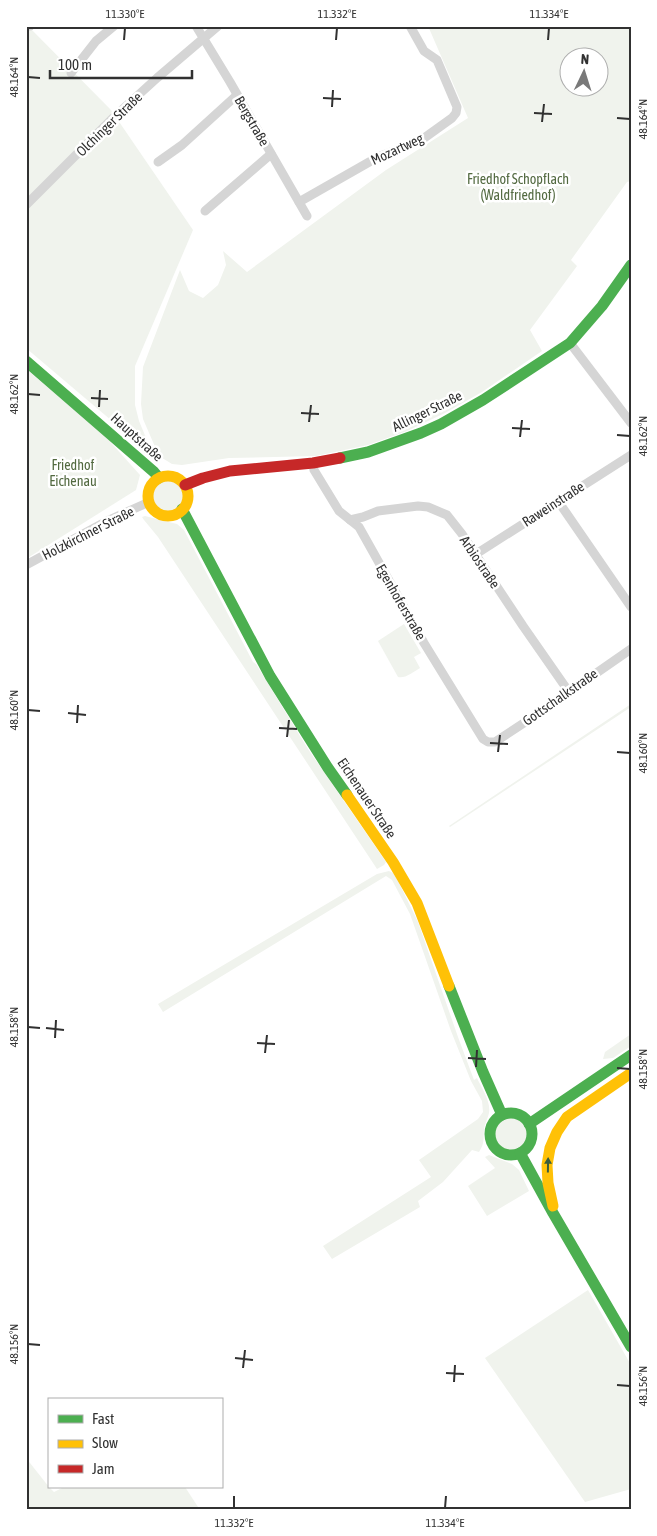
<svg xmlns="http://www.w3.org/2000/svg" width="657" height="1536" font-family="'Asap Condensed',sans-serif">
<rect width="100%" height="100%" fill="#fff"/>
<g fill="#f0f3ed" fill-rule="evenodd">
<polygon points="26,26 28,26 111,110 193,230 135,366 135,405 139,421 152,452 151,454 26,348"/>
<path d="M428,26H631V181L627,182L571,260L577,266L530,330L542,351L482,392L445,413L407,431L368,445L316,456L229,458L182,465L172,464L159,456L143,419L141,404L143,367L180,270L189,291L203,298L218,285L226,265L223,251L247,272L386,170L468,118ZM570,58H600V88H570Z"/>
<polygon points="26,369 104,435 140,475 136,490 26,559"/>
<circle cx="168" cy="496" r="15"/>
<polygon points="145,516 177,524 184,530 253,662 256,664 308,749 386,862 384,865 377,869 158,537 144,520 142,517"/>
<path d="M404,624L421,653L414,657L420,668C413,672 405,679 398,677L378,641Z"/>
<polygon points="631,704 631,707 450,827 449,826"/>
<path d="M389,871L393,873L399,883L418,922L458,1037L474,1080L477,1078C482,1089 491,1101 489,1113C488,1118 485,1123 484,1129C483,1138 485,1143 479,1152L472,1150L443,1182L418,1201L420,1207L332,1259L323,1246L431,1177L419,1160L478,1119L483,1112L482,1101L471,1081L451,1031L410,914L392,880L386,876L163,1012L158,1004L377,874Z"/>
<polygon points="631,1034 631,1046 613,1058 603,1059 605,1052"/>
<circle cx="511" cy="1134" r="16"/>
<polygon points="489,1155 512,1164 519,1170 529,1191 487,1216 468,1186 495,1168 485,1157"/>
<polygon points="588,1290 631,1365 631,1489 585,1502 485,1358"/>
<polygon points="26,1458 49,1487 54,1492 64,1487 185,1487 200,1510 26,1510"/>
</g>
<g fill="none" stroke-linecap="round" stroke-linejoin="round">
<g stroke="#d5d5d5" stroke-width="9">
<polyline points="29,26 30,26"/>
<polyline points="196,26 230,82 307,216"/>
<polyline points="71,73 96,41 114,26"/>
<polyline points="158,162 182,145 237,95"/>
<polyline points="299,202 378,157 420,141 452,118 456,113 457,107 437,60 424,51 410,26"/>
<polyline points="26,205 113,118 157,78 218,26"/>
<polyline points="205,211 271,154"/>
<polyline points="570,343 631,423"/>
<polyline points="313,463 314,470 339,511 359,527 424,643 483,739 488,742 495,742 536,715 631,649"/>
<polyline points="558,501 631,607"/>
<polyline points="350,520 363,517 378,511 418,506 428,507 447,515 462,534 523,626 569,692"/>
<polyline points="476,554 631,455"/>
<polyline points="26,565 109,520 149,502"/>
</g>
<g stroke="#4caf50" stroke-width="11">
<polyline points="26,361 154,472 159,478"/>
<polyline points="340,458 368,452 421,433 441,424 483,400 570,343 602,306 631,265"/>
<polyline points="182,509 270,676 328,768 347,795"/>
<polyline points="449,986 483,1072 502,1115"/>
<circle cx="511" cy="1134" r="21"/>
<polyline points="529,1124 631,1055"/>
<polyline points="520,1153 553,1213 631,1347"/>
</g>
<g stroke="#ffc107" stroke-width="11">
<circle cx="168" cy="496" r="20"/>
<polyline points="347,795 393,862 417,903 449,986"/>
<polyline points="553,1206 548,1183 547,1165 550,1148 557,1132 567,1117 631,1073"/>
</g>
<polyline stroke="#c62828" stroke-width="11" points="185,485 203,478 230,471 313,463 340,458"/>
</g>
<defs><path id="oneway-solid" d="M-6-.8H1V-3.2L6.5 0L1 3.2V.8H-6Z" transform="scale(1.25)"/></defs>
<use fill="#3a5d3c" href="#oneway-solid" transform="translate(548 1165) rotate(-89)"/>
<path fill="none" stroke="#313131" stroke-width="2" d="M124,40L125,28M336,40L337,28M548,40L549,28M28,77L40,78M323,98L341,99M332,107L333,90M534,113L552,114M617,118L630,119M542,122L544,104M28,394L40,395M91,398L108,399M99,407L100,390M301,413L319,414M309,422L311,405M512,428L530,429M617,435L630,436M520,437L522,420M28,710L40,711M68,713L86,715M77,723L78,705M279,728L297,729M287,737L289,720M490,743L508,744M498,752L500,735M617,752L630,753M28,1027L40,1028M46,1028L64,1030M55,1038L56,1020M257,1043L275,1044M265,1053L267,1035M468,1058L486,1059M476,1067L477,1050M617,1068L630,1069M28,1344L40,1345M235,1358L253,1360M243,1368L245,1350M446,1373L464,1374M454,1382L455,1365M617,1385L630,1386M234,1508V1496M445,1508L446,1496"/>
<g text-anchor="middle" stroke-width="5" stroke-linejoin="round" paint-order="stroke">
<g font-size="14" fill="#313131" stroke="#fff">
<text transform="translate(252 121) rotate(60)" y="5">Bergstraße</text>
<text transform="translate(109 124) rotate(-44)" y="5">Olchinger Straße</text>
<text transform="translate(397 149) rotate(-25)" y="5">Mozartweg</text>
<text transform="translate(427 411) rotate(-26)" y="5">Allinger Straße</text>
<text transform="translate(137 437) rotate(42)" y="5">Hauptstraße</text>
<text transform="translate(553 504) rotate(-33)" y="5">Raweinstraße</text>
<text transform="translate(88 533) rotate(-27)" y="5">Holzkirchner Straße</text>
<text transform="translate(480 562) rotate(56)" y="5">Arbiostraße</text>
<text transform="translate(401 602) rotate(60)" y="5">Egenhoferstraße</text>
<text transform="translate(560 697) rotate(-35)" y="5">Gottschalkstraße</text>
<text transform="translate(367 798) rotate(56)" y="5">Eichenauer Straße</text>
</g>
<g font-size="14" fill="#536a41" stroke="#fff">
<text x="518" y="184">Friedhof Schopflach<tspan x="518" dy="16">(Waldfriedhof)</tspan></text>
<text x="73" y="470">Friedhof<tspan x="73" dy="16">Eichenau</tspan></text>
</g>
</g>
<rect width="657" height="1536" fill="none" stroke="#ffffff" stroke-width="55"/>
<rect x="48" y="1398" width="175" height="90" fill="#ffffff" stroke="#adadad"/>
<rect x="58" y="1415" width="25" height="8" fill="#4caf50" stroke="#adadad"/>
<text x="92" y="1424" font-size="15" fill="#313131">Fast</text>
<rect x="58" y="1440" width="25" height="8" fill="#ffc107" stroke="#adadad"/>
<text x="92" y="1448" font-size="15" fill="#313131">Slow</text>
<rect x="58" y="1465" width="25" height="8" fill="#c62828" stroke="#adadad"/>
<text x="92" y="1474" font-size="15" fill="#313131">Jam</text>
<g transform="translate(584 72) rotate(4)"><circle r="24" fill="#ffffff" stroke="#adadad"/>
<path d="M0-4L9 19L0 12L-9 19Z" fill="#797979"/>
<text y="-8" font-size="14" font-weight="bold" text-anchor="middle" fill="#313131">N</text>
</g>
<path d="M50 70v8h142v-8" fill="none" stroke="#313131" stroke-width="2.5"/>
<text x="58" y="70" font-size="15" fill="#313131" stroke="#ffffff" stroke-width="4" paint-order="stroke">100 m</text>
<rect x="28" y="28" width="602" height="1480" fill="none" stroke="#313131" stroke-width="2"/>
<g font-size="12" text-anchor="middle" fill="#313131">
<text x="125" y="18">11.330°E</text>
<text x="337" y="18">11.332°E</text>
<text x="549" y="18">11.334°E</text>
<text transform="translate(14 77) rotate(-90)" y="4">48.164°N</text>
<text transform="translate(643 119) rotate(-90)" y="4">48.164°N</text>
<text transform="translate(14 394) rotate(-90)" y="4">48.162°N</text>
<text transform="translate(643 436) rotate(-90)" y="4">48.162°N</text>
<text transform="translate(14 710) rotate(-90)" y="4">48.160°N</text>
<text transform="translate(643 753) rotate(-90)" y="4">48.160°N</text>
<text transform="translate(14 1027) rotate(-90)" y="4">48.158°N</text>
<text transform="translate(643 1069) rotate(-90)" y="4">48.158°N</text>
<text transform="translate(14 1344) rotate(-90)" y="4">48.156°N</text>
<text transform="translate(643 1386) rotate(-90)" y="4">48.156°N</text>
<text x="234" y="1527">11.332°E</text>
<text x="445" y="1527">11.334°E</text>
</g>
</svg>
